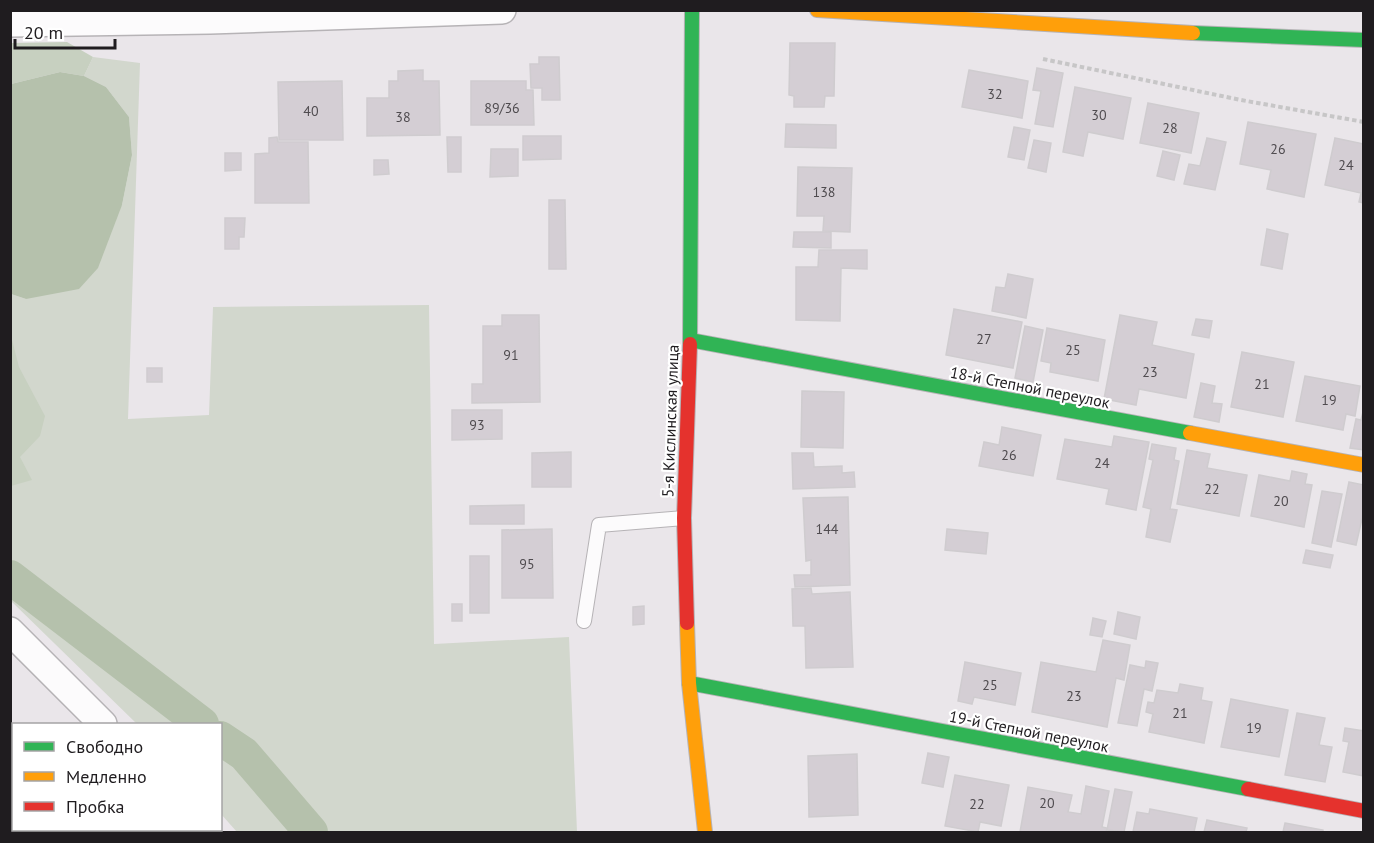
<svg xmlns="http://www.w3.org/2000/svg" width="1374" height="843" font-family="'PT Sans',sans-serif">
<rect width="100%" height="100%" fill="#eae6ea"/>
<polygon fill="#d2d7cd" points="93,57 140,63 128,419 209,415 213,307 429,305 434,644 569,637 577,832 237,832 221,814 220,724 137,724 11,601 11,294 26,299 122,205 132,155 129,117 106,87 84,76"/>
<g fill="#c7d0c0">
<polygon points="67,42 93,57 84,76 60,72 11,84 11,43"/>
<polygon points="10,332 19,367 45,416 40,436 20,457 32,480 11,486"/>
</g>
<polygon fill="#b5c1ac" points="60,72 84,76 106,87 129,117 132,155 122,205 98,268 79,289 26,299 11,294 11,84"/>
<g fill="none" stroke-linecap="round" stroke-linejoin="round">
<g stroke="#b5c1ac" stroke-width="34">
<polyline points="10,577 202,724"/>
<polyline points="220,738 244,754 311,832"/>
</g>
</g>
<g fill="#d4ced4" stroke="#cfcccf" stroke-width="1.5">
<polygon points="790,43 835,43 834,96 825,96 824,107 794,107 794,96 789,95"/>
<polygon points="539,57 559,57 560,100 542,100 542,88 531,88 530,64 539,64"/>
<polygon points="1037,68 1063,73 1053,127 1035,124 1041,91 1033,90"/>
<polygon points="423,70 423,81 439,81 440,135 367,136 367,98 389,98 389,81 398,81 398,71"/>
<polygon points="969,70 1028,81 1022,118 962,107"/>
<polygon points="342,81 343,140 279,140 278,82"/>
<polygon points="471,81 526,81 526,90 533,90 534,125 471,125"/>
<polygon points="1075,87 1131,98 1123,139 1088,132 1083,156 1063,152"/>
<polygon points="1148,103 1199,113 1191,153 1140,143"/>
<polygon points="1248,122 1316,134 1304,197 1267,189 1271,170 1240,164"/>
<polygon points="786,124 836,125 836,148 785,147"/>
<polygon points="1014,127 1030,130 1024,160 1008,157"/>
<polygon points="523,136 561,136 561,159 523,160"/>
<polygon points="277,137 278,142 308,142 309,203 255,203 255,154 269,153 269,138"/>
<polygon points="447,137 461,137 461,172 448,172"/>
<polygon points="1207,138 1226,142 1215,190 1184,184 1189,164 1200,166"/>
<polygon points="1335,138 1364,144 1364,203 1359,202 1361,193 1325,185"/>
<polygon points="1034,140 1051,143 1046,172 1028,168"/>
<polygon points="491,149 518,149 518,176 490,177"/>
<polygon points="1163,151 1180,155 1174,180 1157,176"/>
<polygon points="225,153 241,153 241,170 225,171"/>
<polygon points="374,160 388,160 389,174 374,175"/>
<polygon points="798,167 852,168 850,232 823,231 824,216 797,216"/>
<polygon points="549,200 565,200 566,269 549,269"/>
<polygon points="225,218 245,218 244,237 239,237 239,249 225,249"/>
<polygon points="1267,229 1288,234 1282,269 1261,265"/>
<polygon points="794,232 831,232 831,248 793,247"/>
<polygon points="819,250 867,250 867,269 841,268 840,321 796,320 796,267 818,267"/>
<polygon points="1008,274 1033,279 1026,318 992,311 996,287 1005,288"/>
<polygon points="954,309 1022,322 1013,368 946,355"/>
<polygon points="502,315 539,315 540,402 472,403 472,384 483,384 483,326 502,326"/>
<polygon points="1120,315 1157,322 1152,345 1194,354 1186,398 1139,389 1136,405 1104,399"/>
<polygon points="1196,319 1212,321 1209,338 1192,335"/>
<polygon points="1025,326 1043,330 1033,382 1015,378"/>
<polygon points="1047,328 1105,340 1098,381 1050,372 1051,363 1041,361"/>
<polygon points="1242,352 1294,362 1283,417 1231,407"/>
<rect x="147" y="368" width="15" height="14"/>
<polygon points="1305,376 1360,386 1355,416 1346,414 1343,430 1296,421"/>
<polygon points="1201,383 1215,386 1212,403 1222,404 1219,422 1194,417"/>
<polygon points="802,391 844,392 843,448 801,447"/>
<polygon points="1364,408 1364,450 1350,448 1356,419 1361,420"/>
<polygon points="452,410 502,410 502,439 452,440"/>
<polygon points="1002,427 1041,435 1033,476 979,466 984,442 999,445"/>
<polygon points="1114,436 1149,442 1136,510 1106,504 1109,489 1057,479 1065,439 1112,447"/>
<polygon points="1152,444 1176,448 1174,460 1179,461 1170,509 1177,510 1170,542 1146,537 1151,509 1143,507 1153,460 1149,459"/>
<polygon points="1187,450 1210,454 1207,468 1247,475 1239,516 1177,504"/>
<polygon points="571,452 571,487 532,487 532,453"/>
<polygon points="792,453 813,453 814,467 842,466 842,473 854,472 855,487 793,489"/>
<polygon points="1292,471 1307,474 1305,484 1312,485 1304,527 1251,516 1259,475 1290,481"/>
<polygon points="1349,482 1364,485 1364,510 1356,545 1337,541"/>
<polygon points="1322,491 1342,494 1331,547 1312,543"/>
<polygon points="848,497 850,585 795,587 794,575 811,575 811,560 806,561 803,498"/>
<polygon points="524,505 524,524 470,524 470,506"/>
<polygon points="552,529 553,598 502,598 502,530"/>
<polygon points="947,529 988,533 986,554 945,550"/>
<polygon points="1306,550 1333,555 1330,568 1303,563"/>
<rect x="470" y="556" width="19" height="57"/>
<polygon points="811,588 812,594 850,592 853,667 806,668 805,626 793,626 792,589"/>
<rect x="452" y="604" width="10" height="17"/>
<polygon points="644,606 644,624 633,625 633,607"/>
<polygon points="1118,612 1140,617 1136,639 1114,634"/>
<polygon points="1093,618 1106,621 1102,637 1090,635"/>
<polygon points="1103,640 1130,645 1124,680 1116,678 1107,727 1032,712 1041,662 1096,672"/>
<polygon points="1146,661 1158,663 1152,691 1144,689 1137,726 1118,723 1130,665 1145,668"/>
<polygon points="965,662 1021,673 1015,705 974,697 972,704 958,701"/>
<polygon points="1180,684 1203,688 1201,700 1212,702 1204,743 1149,732 1153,714 1146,712 1148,702 1154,703 1157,690 1178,693"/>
<polygon points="1231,699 1288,710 1279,757 1221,747"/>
<polygon points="1297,713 1325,718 1319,745 1332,747 1325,782 1285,775"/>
<polygon points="1345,728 1364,731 1364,776 1343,772 1349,742 1343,741"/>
<polygon points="928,753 949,757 943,787 922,783"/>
<polygon points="857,754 858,815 809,817 808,756"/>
<polygon points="955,775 1009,785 1001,826 980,822 978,832 945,826"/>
<polygon points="1086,786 1109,791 1102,827 1107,828 1106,832 1020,832 1028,787 1072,795 1068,812 1081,814"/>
<polygon points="1115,789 1132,792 1124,832 1107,830"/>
<polygon points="1150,809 1197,818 1194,832 1133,832 1137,812 1149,814"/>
<polygon points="1207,820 1247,828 1246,832 1204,832"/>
<polygon points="1285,823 1323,830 1323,832 1283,832"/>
</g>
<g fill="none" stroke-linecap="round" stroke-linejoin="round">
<g stroke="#b6b3b6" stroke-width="16">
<polyline id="lane" points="584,621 599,525 684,518"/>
</g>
<g stroke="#b6b3b6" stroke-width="30">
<g id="street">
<polyline points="10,23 210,20 502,10"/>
<polyline points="10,631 103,724"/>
<polyline points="204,830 207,832"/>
</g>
</g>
<g stroke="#b6b3b6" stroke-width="16">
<g id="fast">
<polyline points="1193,33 1364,40"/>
<polyline points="690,340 1190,433"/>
<polyline points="690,344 692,10"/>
<polyline points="689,683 1248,789"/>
</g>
</g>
<g stroke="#b6b3b6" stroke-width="16">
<g id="slow">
<polyline points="817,10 1193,33"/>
<polyline points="1190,433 1364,465"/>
<polyline points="687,623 689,683 705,832"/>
</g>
</g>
<g stroke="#b6b3b6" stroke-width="16">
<g id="jam">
<polyline points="687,623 684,518 690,344"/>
<polyline points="1248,789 1364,811"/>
</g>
</g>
<polyline stroke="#c7c6c7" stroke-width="4" stroke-dasharray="4.5 3" stroke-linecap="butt" points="1043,59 1241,100 1364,122"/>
<use href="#lane" stroke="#fcfbfc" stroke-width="14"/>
<use href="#street" stroke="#fcfbfc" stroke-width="27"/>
<use href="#fast" stroke="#30b455" stroke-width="14"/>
<use href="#slow" stroke="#ff9f0a" stroke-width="14"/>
<use href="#jam" stroke="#e5322d" stroke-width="14"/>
</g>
<g text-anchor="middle" stroke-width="4.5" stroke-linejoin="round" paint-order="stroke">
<g font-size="14" fill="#4f4b4f">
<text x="995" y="99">32</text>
<text x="502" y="113">89/36</text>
<text x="311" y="116">40</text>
<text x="1099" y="120">30</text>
<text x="403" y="122">38</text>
<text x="1170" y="133">28</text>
<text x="1278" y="154">26</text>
<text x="1346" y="170">24</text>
<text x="824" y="197">138</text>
<text x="984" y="344">27</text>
<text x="1073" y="355">25</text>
<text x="511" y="360">91</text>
<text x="1150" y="377">23</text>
<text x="1262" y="389">21</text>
<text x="1329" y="405">19</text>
<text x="477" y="430">93</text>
<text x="1009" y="460">26</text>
<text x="1102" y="468">24</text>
<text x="1212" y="494">22</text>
<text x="1281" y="506">20</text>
<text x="827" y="534">144</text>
<text x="527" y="569">95</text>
<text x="990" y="690">25</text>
<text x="1074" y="701">23</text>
<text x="1180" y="718">21</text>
<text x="1254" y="733">19</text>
<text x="1047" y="808">20</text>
<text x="977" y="809">22</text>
</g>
<g font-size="16" fill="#1f1c1f" stroke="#fff">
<text transform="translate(1030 387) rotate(11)" y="6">18-й Степной переулок</text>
<text transform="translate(670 421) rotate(-88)" y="6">5-я Кислинская улица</text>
<text transform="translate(1029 731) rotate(11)" y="6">19-й Степной переулок</text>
</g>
</g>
<rect width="1374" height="843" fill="none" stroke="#1f1c1f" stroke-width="24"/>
<rect x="12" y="723" width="210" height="108" fill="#ffffff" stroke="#a5a4a5" stroke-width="1.5"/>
<rect x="24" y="742" width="30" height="9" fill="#30b455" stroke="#a5a4a5" stroke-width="1.5"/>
<text x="66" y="753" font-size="18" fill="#1f1c1f">Свободно</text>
<rect x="24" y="772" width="30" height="9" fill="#ff9f0a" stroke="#a5a4a5" stroke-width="1.5"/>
<text x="66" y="783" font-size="18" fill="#1f1c1f">Медленно</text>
<rect x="24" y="802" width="30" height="9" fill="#e5322d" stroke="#a5a4a5" stroke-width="1.5"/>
<text x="66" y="813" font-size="18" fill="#1f1c1f">Пробка</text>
<path d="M15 39v9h100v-9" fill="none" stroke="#1f1c1f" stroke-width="3"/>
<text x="24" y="39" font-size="18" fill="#1f1c1f" stroke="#ffffff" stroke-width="4.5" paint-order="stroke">20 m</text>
</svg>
